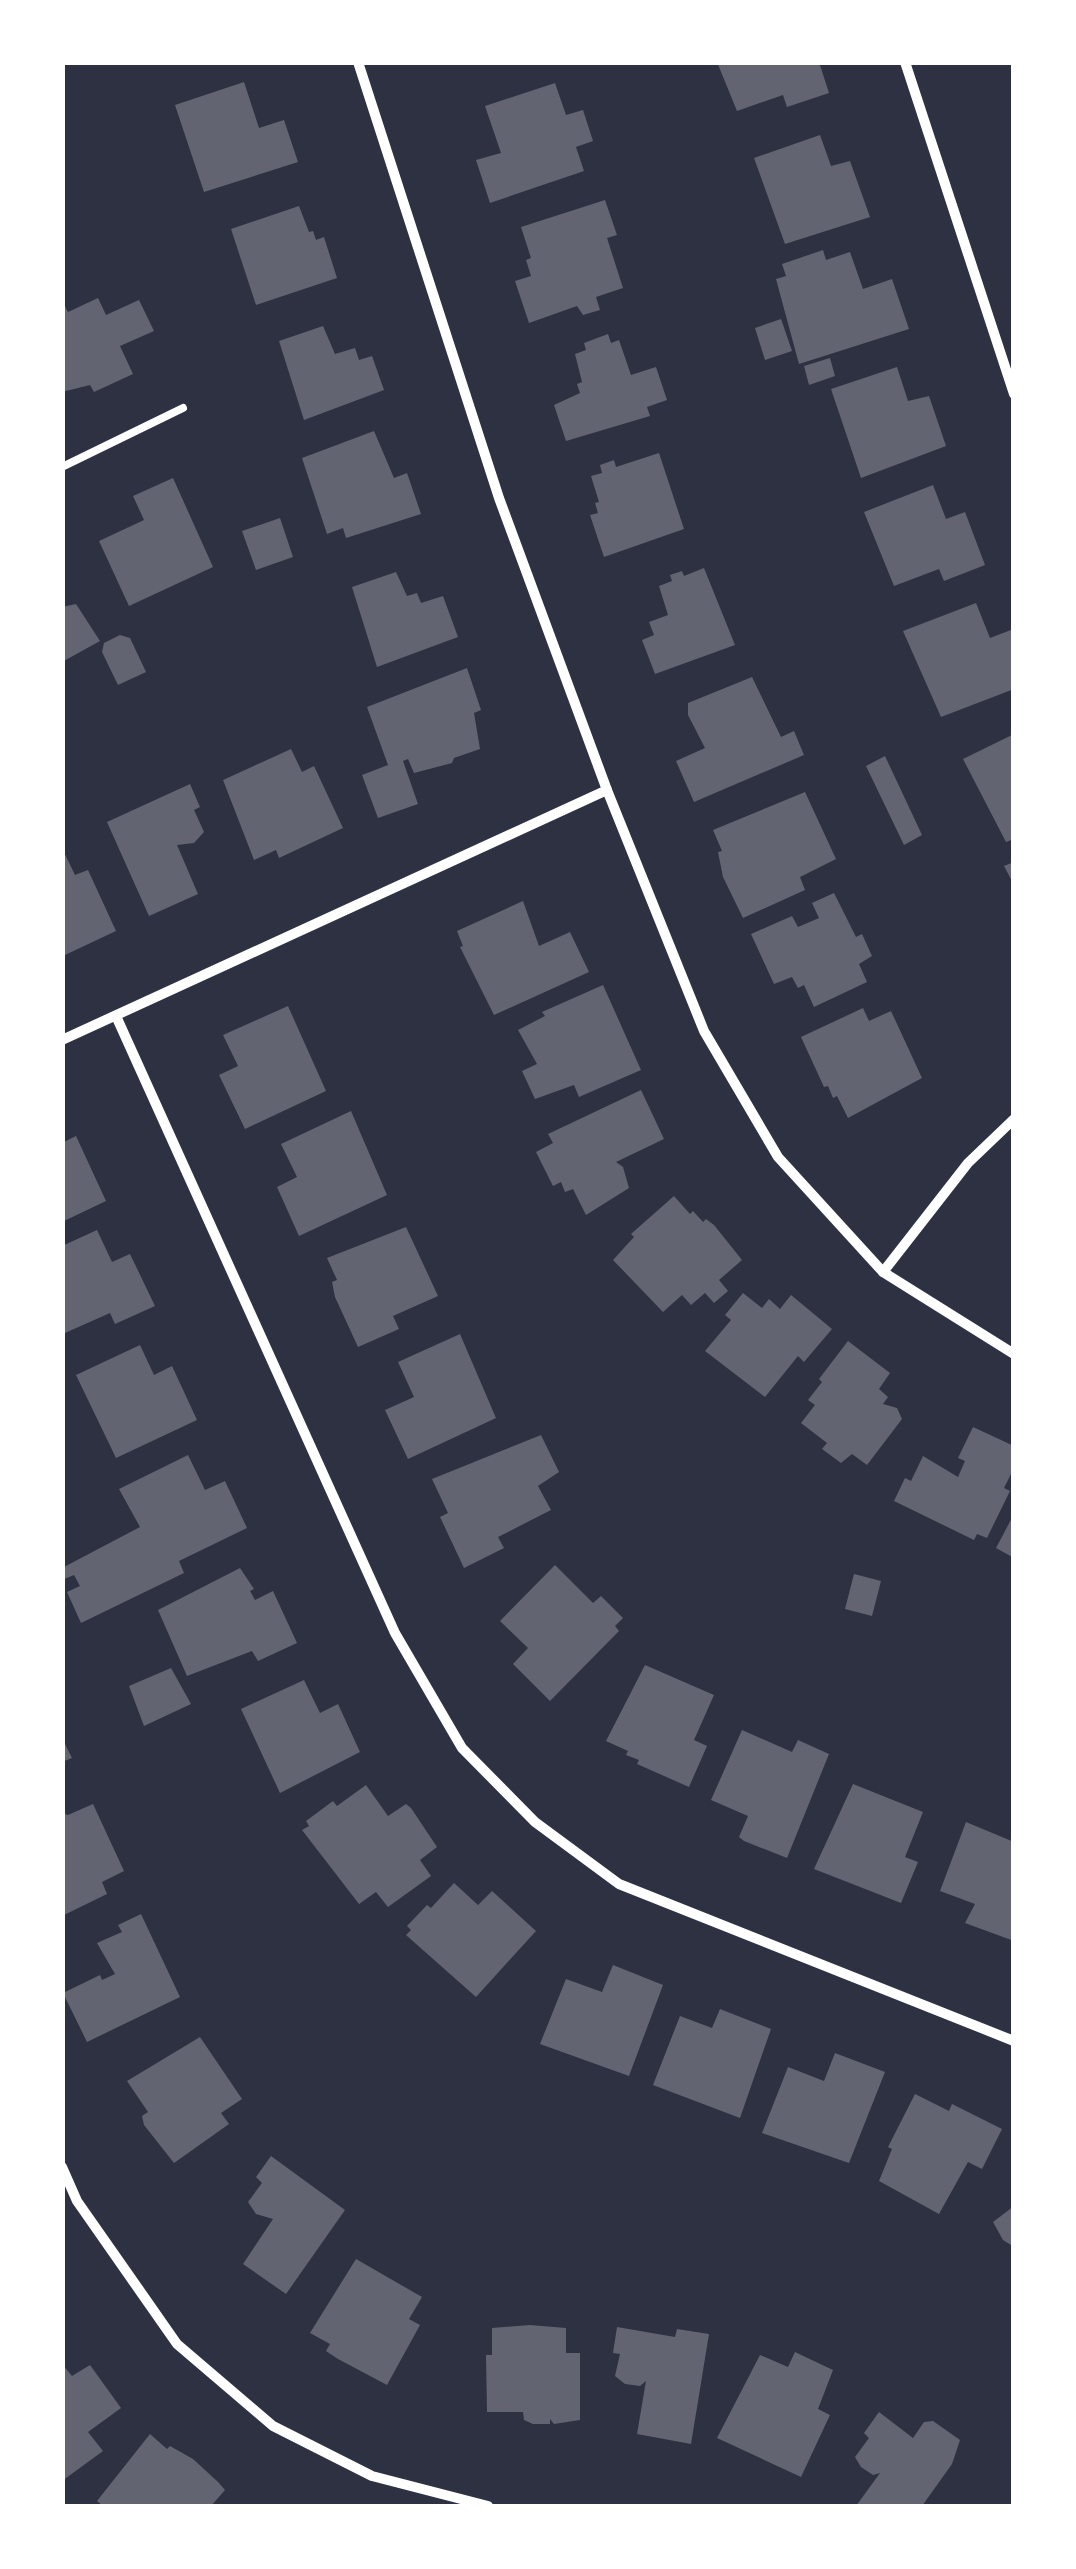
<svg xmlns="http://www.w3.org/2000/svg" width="1076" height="2569" font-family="Lato,sans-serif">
<rect width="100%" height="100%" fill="#2d3142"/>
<g fill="#626471">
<polygon points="717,62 819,62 829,93 787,107 783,95 737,111"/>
<polygon points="244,82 259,128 284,120 298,162 204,192 175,105"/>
<polygon points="555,83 566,115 583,110 593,141 576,147 584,171 490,203 476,160 501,153 485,106"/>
<polygon points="820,135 831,166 850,161 870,217 785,244 754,158"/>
<polygon points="605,200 617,235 607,238 623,288 596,297 600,310 583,315 577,306 529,323 515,281 531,276 526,260 531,258 521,227"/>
<polygon points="299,206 309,232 313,231 316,240 324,237 337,278 256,305 231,229"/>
<polygon points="823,250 826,260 850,252 863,289 892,279 909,329 799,364 776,279 786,276 782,264"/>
<polygon points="98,298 106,315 139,300 154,331 120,346 133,374 94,392 90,385 62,392 62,301 68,312"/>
<polygon points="781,319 792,351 765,360 755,328"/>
<polygon points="323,326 335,354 355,348 359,360 372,356 384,390 304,420 279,341"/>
<polygon points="608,334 611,343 619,340 631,375 656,367 667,400 647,407 650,416 566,441 554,405 580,393 577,384 582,382 575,354 586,350 584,343"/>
<polygon points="830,358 835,376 809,385 804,366"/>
<polygon points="897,367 908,401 929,396 946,446 861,478 831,389"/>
<polygon points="374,431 394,478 407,473 421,514 346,538 343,528 327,534 302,458"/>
<polygon points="659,453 684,529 604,557 590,515 598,513 595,503 599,502 591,476 602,473 600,465 614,460 616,467"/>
<polygon points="173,478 213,567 129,606 99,541 144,520 133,496"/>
<polygon points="933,485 946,519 965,512 985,565 944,581 939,569 894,586 864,512"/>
<polygon points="280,518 293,557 256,570 242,531"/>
<polygon points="704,568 735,645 655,674 642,640 654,635 649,622 668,615 659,586 672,581 670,575 682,571 684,576"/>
<polygon points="396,572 407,596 417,593 421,603 443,596 458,637 377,667 352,587"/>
<polygon points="976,603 990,638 1011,630 1014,689 941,717 903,631"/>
<polygon points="76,604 100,641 62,662 62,607"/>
<polygon points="120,635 130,638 146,672 118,685 102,652 104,643"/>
<polygon points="467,668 481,710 474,713 480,749 454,758 452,763 414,773 408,759 403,761 418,804 378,818 362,775 388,765 367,707"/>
<polygon points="752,677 781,737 794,731 804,755 694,802 676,761 705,748 688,715 688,703"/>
<polygon points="1014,734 1014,839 1006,842 963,759"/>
<polygon points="291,749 302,772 314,766 343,828 279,858 276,850 254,860 223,780"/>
<polygon points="885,756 922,835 904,845 866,766"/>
<polygon points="190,784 200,807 194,810 204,832 194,843 177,845 198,894 149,916 107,822"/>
<polygon points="805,792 836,859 800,877 805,890 743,918 723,877 718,852 722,851 713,830"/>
<polygon points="62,848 75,875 88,870 116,931 65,955"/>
<polygon points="1014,862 1014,885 1004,866"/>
<polygon points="834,893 856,937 862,934 872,956 859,964 867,982 814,1007 804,985 798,988 792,977 774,984 751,934 792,916 798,927 819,918 812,903"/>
<polygon points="523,901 539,946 570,932 589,972 494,1015 460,947 463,946 457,931"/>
<polygon points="603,985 641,1070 579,1097 574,1085 535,1099 522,1071 537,1064 518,1030 545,1016 542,1012"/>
<polygon points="288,1006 326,1091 245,1129 219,1075 238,1066 223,1035"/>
<polygon points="863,1008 869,1021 891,1011 922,1078 848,1118 837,1096 833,1098 828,1086 824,1087 801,1037"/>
<polygon points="641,1090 664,1139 616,1162 623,1167 629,1188 586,1215 573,1189 565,1192 561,1182 553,1186 536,1152 553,1143 548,1134"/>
<polygon points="351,1111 387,1195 299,1236 277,1187 297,1177 281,1144"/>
<polygon points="76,1136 106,1201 62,1222 62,1143"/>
<polygon points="674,1196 690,1214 693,1211 703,1222 706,1219 714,1225 742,1260 719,1280 728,1291 714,1303 705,1293 691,1305 682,1295 663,1312 613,1260 634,1237 631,1234"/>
<polygon points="406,1227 438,1296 393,1316 399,1329 358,1347 335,1297 332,1282 337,1280 327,1258"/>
<polygon points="97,1230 112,1262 130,1254 155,1306 115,1324 110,1313 65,1333 62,1246"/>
<polygon points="743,1293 762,1308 769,1299 780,1309 791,1295 832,1329 804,1362 798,1356 765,1397 705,1351 731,1320 725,1315"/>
<polygon points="460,1334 496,1418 408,1459 385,1410 414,1397 398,1362"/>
<polygon points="848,1341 890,1373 879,1389 888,1397 883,1404 897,1408 902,1419 867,1465 852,1454 841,1463 822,1449 827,1443 801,1423 815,1405 808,1400 822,1382 819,1379"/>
<polygon points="140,1345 154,1375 172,1366 197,1420 116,1458 76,1375"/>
<polygon points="973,1427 1014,1446 1014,1468 1004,1488 1010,1491 987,1538 977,1534 974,1540 894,1501 905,1478 911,1481 923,1456 958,1477 965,1461 958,1458"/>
<polygon points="541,1435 559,1472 538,1486 551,1510 498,1537 504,1548 464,1568 440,1517 448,1513 432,1479"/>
<polygon points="188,1455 205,1490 225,1481 247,1528 179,1561 184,1573 81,1623 67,1592 80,1586 74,1575 62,1580 62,1568 140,1527 119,1489"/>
<polygon points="1014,1514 1014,1558 996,1548"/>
<polygon points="555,1565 593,1603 601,1596 623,1618 615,1626 619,1631 550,1701 513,1664 528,1648 500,1621"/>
<polygon points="240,1568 254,1589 250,1591 255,1600 273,1591 297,1643 258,1661 252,1651 187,1676 158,1610"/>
<polygon points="854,1574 881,1581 872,1616 845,1609"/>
<polygon points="645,1665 714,1695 694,1740 707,1746 689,1787 637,1764 639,1760 626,1755 628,1751 606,1741"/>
<polygon points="171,1668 191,1704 144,1726 129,1686"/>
<polygon points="304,1680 320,1713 338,1704 360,1752 280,1793 241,1709"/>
<polygon points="742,1730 792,1752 798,1740 829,1754 787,1858 744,1841 739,1837 748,1816 711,1800"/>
<polygon points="62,1738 72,1758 62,1762"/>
<polygon points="853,1784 923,1812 905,1857 918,1862 901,1903 814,1869"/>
<polygon points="366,1785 388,1816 406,1804 411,1808 437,1847 420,1860 431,1876 388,1907 376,1892 359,1904 302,1830 309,1826 306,1821 333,1801 337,1806"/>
<polygon points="93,1804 124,1871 102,1882 107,1894 62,1916 62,1813 68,1815"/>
<polygon points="966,1822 1014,1842 1014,1941 965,1923 975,1904 940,1891"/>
<polygon points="454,1883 478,1905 492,1891 536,1931 476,1997 406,1935 411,1930 407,1926 427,1905 431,1908"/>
<polygon points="141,1914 180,1997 87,2042 63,1993 100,1975 102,1980 115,1974 97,1943 122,1932 118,1925"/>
<polygon points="613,1965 663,1985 629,2076 540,2044 566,1979 602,1992"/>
<polygon points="720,2009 771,2029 740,2118 653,2085 680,2016 712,2028"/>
<polygon points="200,2037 242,2099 221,2113 229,2124 174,2163 144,2125 142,2116 148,2112 127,2081"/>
<polygon points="835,2053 885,2072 849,2163 762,2133 788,2067 824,2081"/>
<polygon points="915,2094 949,2111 952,2104 1002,2129 982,2169 968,2162 939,2214 879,2181 892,2149 888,2147"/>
<polygon points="271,2156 345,2210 286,2294 243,2264 273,2219 256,2214 248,2202 262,2183 256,2177"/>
<polygon points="1014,2206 1014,2247 1003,2240 993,2222"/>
<polygon points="356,2259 422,2297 409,2319 420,2325 387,2385 338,2359 326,2351 330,2344 310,2333"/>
<polygon points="530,2325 566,2328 566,2353 580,2353 580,2420 554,2424 550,2419 550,2424 533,2424 524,2420 523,2412 487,2412 486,2355 492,2355 492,2328"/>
<polygon points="617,2327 675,2337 677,2329 709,2334 691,2444 637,2434 646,2381 640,2386 625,2384 615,2376 620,2354 613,2353"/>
<polygon points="795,2352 833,2370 818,2409 830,2415 801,2477 717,2438 760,2355 788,2367"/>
<polygon points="62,2364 72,2376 90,2365 121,2408 88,2432 103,2451 62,2481"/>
<polygon points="879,2412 913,2438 924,2422 933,2421 960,2440 952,2464 922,2506 856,2506 880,2473 873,2475 861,2467 855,2457 869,2438 864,2433"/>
<polygon points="150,2434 167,2449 170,2446 193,2459 218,2482 225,2490 211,2506 103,2506 97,2501"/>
</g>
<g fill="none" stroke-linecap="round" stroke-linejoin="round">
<polyline stroke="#fff" stroke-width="8" points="62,467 183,408"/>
<g stroke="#fff" stroke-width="10">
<polyline points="358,62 499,498 607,790 704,1031 778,1157 883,1272 1014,1354"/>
<polyline points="905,62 1014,394"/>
<polyline points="116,1016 395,1633 462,1748 535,1822 619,1884 1014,2041"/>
<polyline points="62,1040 607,790"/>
<polyline points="883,1272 968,1163 1014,1119"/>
<polyline points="62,2167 77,2201 177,2344 273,2426 372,2476 488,2506"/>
</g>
</g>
<rect width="1076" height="2569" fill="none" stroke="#ffffff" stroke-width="130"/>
</svg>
